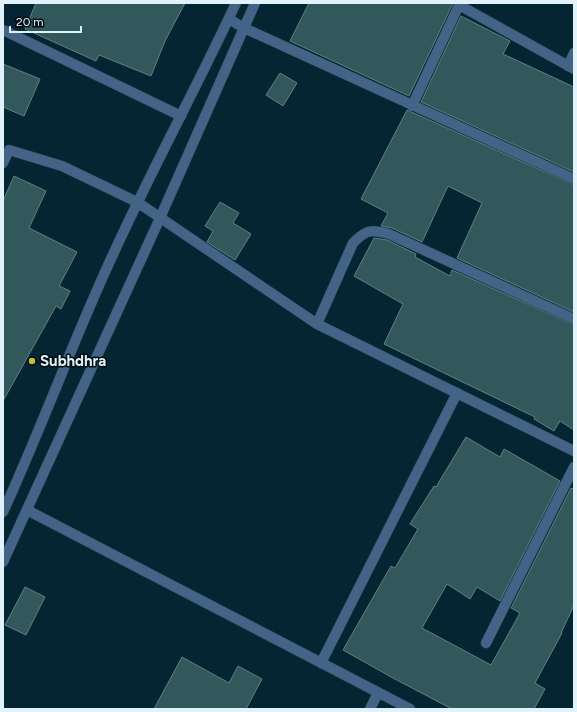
<svg xmlns="http://www.w3.org/2000/svg" width="577" height="712" font-family="Figtree,sans-serif">
<rect width="100%" height="100%" fill="#042531"/>
<g fill="#32585b" stroke="#5b8285">
<polygon points="36,3 185,3 165,41 151,76 99,55 96,61 25,29"/>
<polygon points="309,3 453,3 409,96 290,41"/>
<polygon points="461,16 510,41 503,54 574,87 574,172 421,102"/>
<polygon points="3,64 40,79 24,116 3,107"/>
<polygon points="280,73 297,83 283,106 266,95"/>
<polygon points="407,110 574,185 574,312 457,258 482,203 448,186 422,242 392,228 381,226 388,213 361,199"/>
<polygon points="14,176 46,191 29,228 77,252 59,286 70,291 61,309 56,306 3,401 3,201"/>
<polygon points="220,202 239,213 233,223 251,234 235,260 207,242 213,231 205,226"/>
<polygon points="374,238 387,240 416,254 415,257 450,276 452,270 574,325 574,430 560,421 554,431 534,419 535,417 384,344 403,304 354,276"/>
<polygon points="466,437 500,457 504,449 560,481 500,601 477,587 470,599 447,584 422,628 491,665 520,613 511,608 571,488 574,489 574,605 561,633 562,633 535,683 545,689 534,709 452,709 393,678 343,650 391,566 395,568 418,529 410,524 434,486 436,487"/>
<polygon points="25,587 45,597 26,635 5,625"/>
<polygon points="182,657 229,683 238,666 262,679 246,709 154,709"/>
</g>
<g fill="none" stroke-linecap="round" stroke-linejoin="round">
<g stroke="#23424d" stroke-width="11">
<g id="minor">
<polyline points="459,5 574,69"/>
<polyline points="229,19 244,28 574,179"/>
<polyline points="3,30 181,116"/>
<polyline points="568,66 574,53"/>
<polyline points="412,106 460,3"/>
<polyline points="3,163 9,150 62,166 137,202 317,324 574,451"/>
<path d="M317,324L353,243C366,230 370,229 389,234L574,319"/>
<polyline points="27,510 410,709"/>
<path d="M3,512C43,425 75,335 116,248C154,165 198,85 236,3"/>
<polyline points="3,562 160,218 255,3"/>
<polyline points="486,643 574,467"/>
<polyline points="321,663 457,393"/>
<polyline points="370,709 378,693"/>
</g>
</g>
<use href="#minor" stroke="#436387" stroke-width="10"/>
</g>
<circle fill="#c8bb3b" stroke="#020c12" stroke-width="1.5" cx="32" cy="361" r="4"/>
<g text-anchor="middle" stroke-width="3" stroke-linejoin="round" paint-order="stroke">
<g font-size="15" font-weight="bold" fill="#e0f2fa" stroke="#020c12" text-anchor="start">
<text x="40" y="366">Subhdhra</text>
</g>
</g>
<rect width="577" height="712" fill="none" stroke="#e0f2fa" stroke-width="8"/>
<path d="M10 26v6h71v-6" fill="none" stroke="#e0f2fa" stroke-width="2"/>
<text x="16" y="26" font-size="12" fill="#e0f2fa" stroke="#020c12" stroke-width="3" paint-order="stroke">20 m</text>
</svg>
